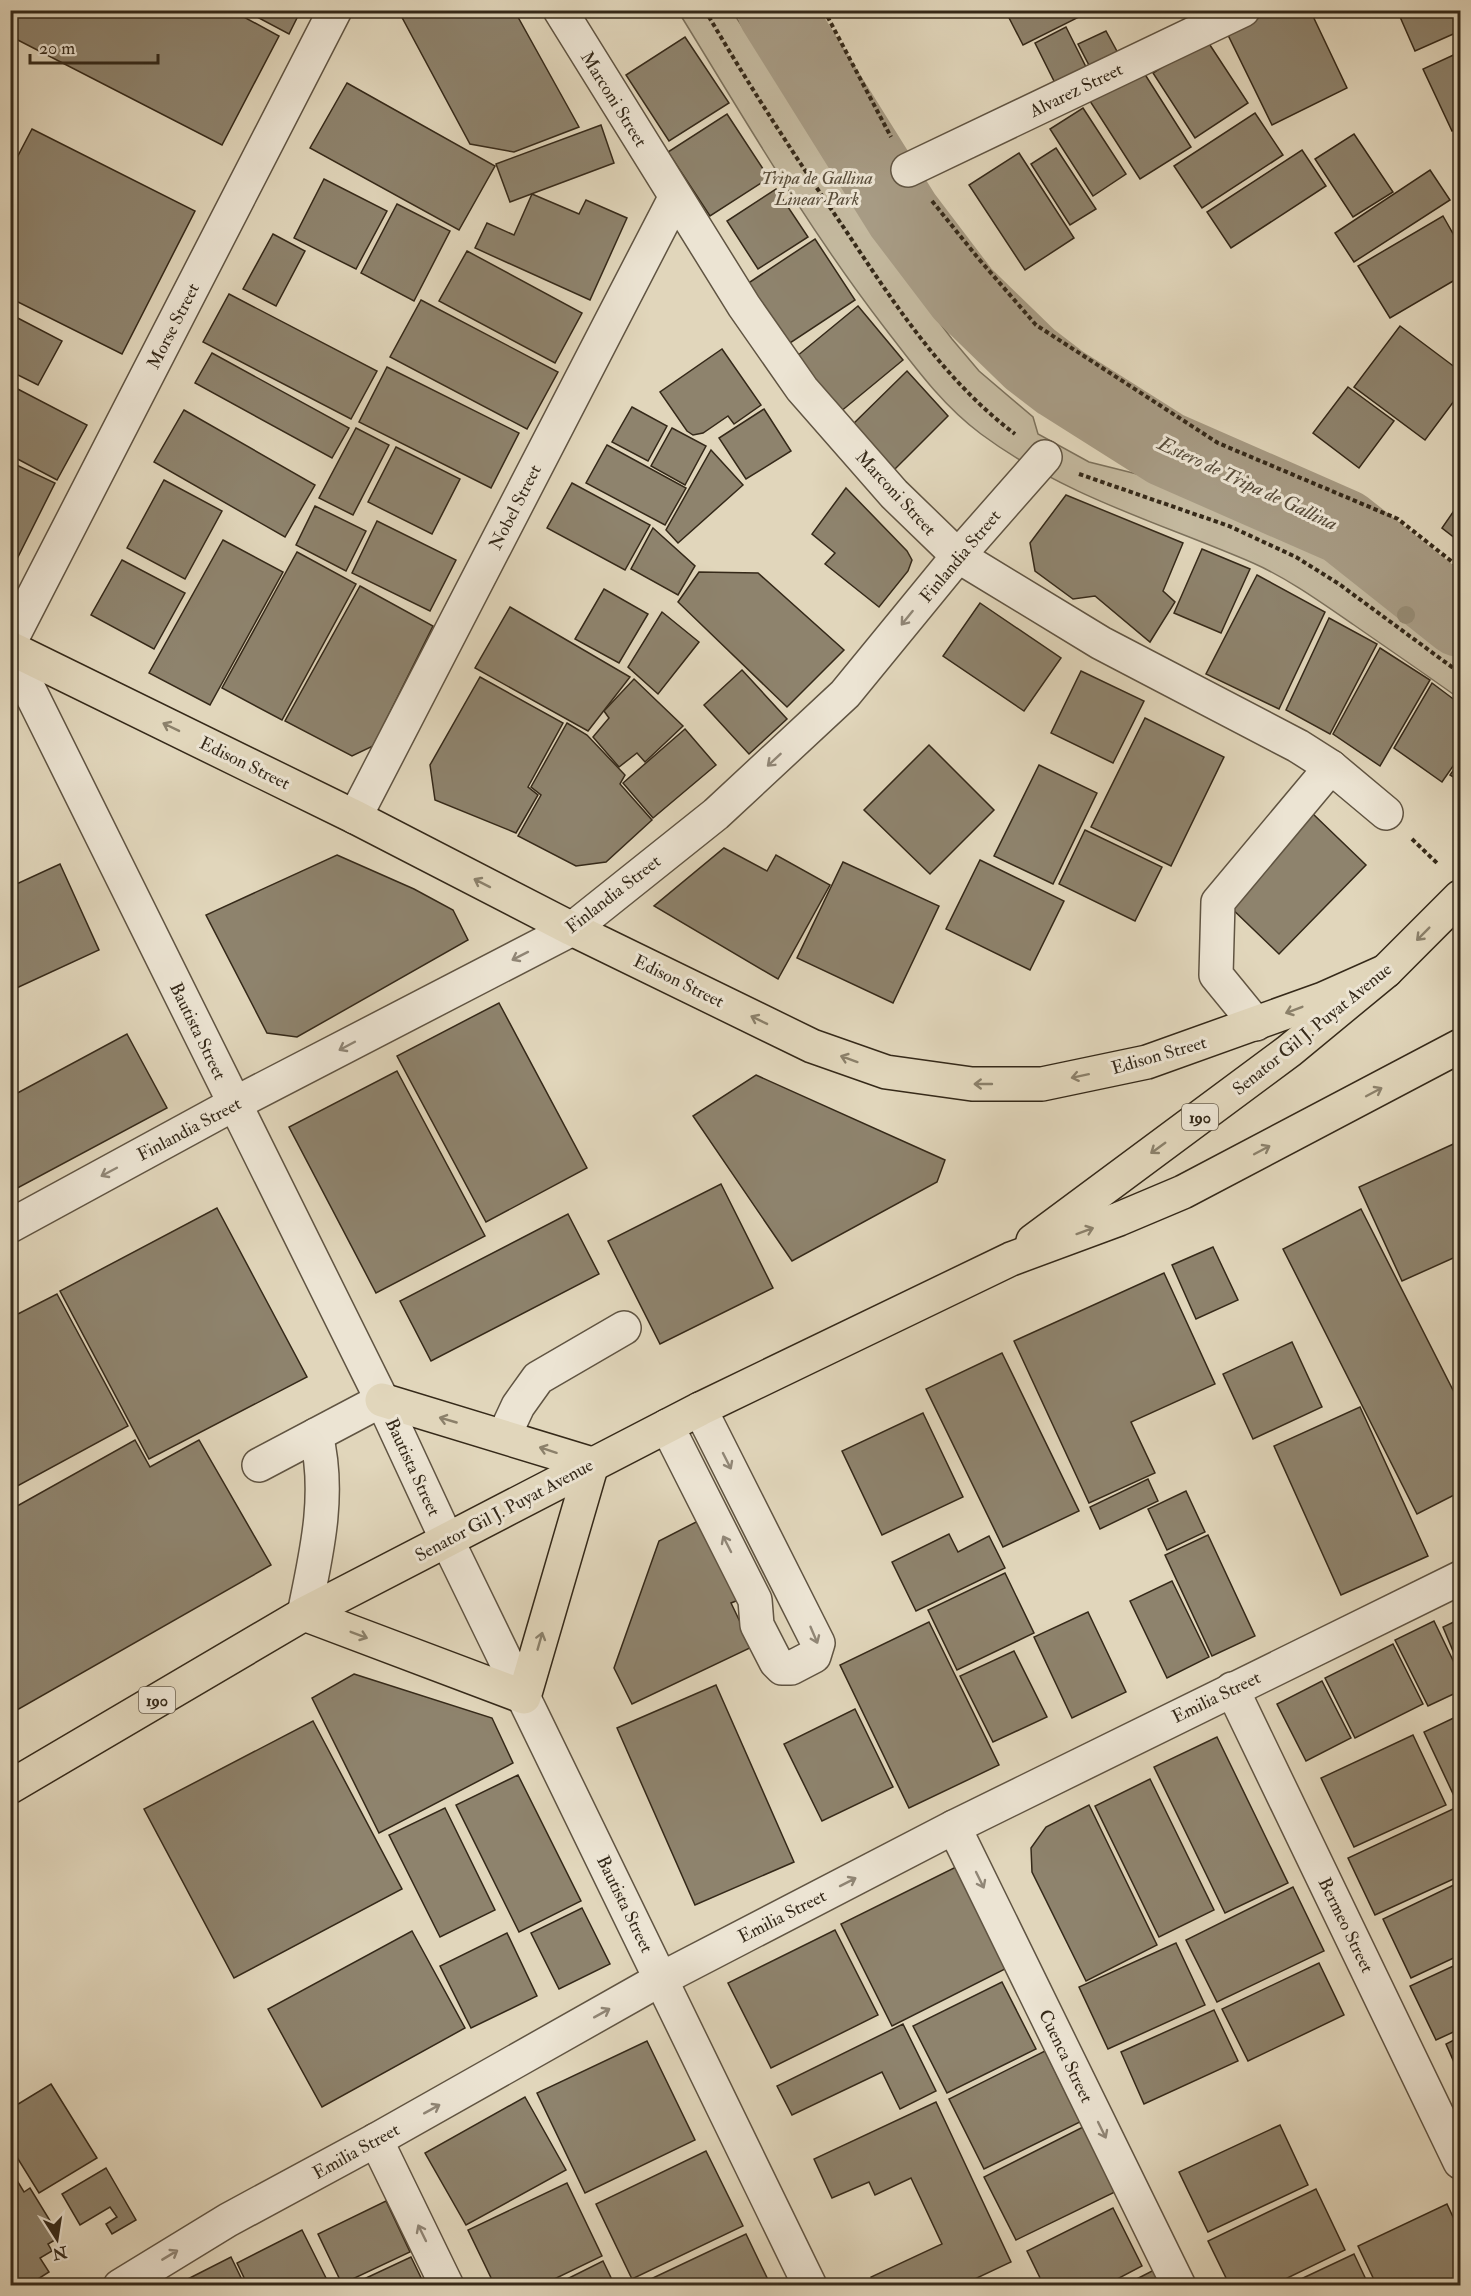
<svg xmlns="http://www.w3.org/2000/svg" width="1471" height="2296" font-family="'IM FELL Double Pica',serif">
<rect width="100%" height="100%" fill="#e1d6bb"/>
<filter id="stains"><feTurbulence type="fractalNoise" baseFrequency=".00333" numOctaves="4"/><feColorMatrix values="0 0 0 0 .2 0 0 0 0 .09 0 0 0 0 .02 0 0 0 .5 -.17"/></filter>
<radialGradient id="worn" r=".72"><stop offset=".6" stop-color="#630" stop-opacity="0"/><stop offset="1" stop-color="#630" stop-opacity=".3"/></radialGradient>
<path fill="#c4b99f" stroke="#7c715c" stroke-width="1.5" d="M678,11H732L926,305L952,339L979,371L1033,417L1038,434L1089,462L1149,477L1228,501L1291,530L1355,570L1460,648V699C1425,674 1390,650 1354,625C1322,603 1289,579 1253,563C1158,522 1066,497 981,434C942,405 914,366 884,327C807,227 744,118 678,11Z"/>
<g fill="none" stroke-linecap="round" stroke-linejoin="round">
<polyline stroke="#a79b84" stroke-width="76" points="775,10 903,215 963,294 1030,359 1060,382 1166,449 1344,527 1460,619"/>
</g>
<g fill="#8e836d" stroke="#352919" stroke-width="1.5">
<polygon points="10,10 231,10 279,36 222,145 10,36"/>
<polygon points="244,10 301,10 289,34"/>
<polygon points="398,10 514,10 579,127 514,152 470,144"/>
<polygon points="1005,10 1081,10 1083,15 1023,45"/>
<polygon points="1181,10 1214,10 1188,24"/>
<polygon points="1273,10 1310,10 1347,88 1272,125 1227,33"/>
<polygon points="1397,10 1453,10 1460,31 1415,51"/>
<polygon points="1066,27 1090,75 1059,91 1035,43"/>
<polygon points="1106,31 1119,55 1091,69 1078,44"/>
<polygon points="685,37 729,103 669,141 626,75"/>
<polygon points="1206,39 1248,103 1195,138 1153,73"/>
<polygon points="1460,52 1460,127 1452,131 1423,69"/>
<polygon points="1139,65 1191,147 1140,179 1088,98"/>
<polygon points="347,83 495,166 459,230 310,148"/>
<polygon points="1083,108 1126,174 1093,196 1050,129"/>
<polygon points="1255,113 1283,155 1202,208 1174,166"/>
<polygon points="727,114 769,178 710,216 668,152"/>
<polygon points="601,125 614,163 510,202 496,164"/>
<polygon points="32,129 195,211 122,354 10,298 10,171"/>
<polygon points="1354,134 1393,192 1353,217 1315,159"/>
<polygon points="1056,148 1096,209 1070,225 1031,164"/>
<polygon points="1302,150 1326,186 1231,248 1207,212"/>
<polygon points="1019,153 1074,238 1025,270 969,185"/>
<polygon points="1430,170 1450,200 1354,262 1335,233"/>
<polygon points="324,179 387,211 356,269 294,238"/>
<polygon points="776,189 808,237 758,269 727,221"/>
<polygon points="532,194 579,214 586,200 627,218 590,300 475,248 487,223 514,235"/>
<polygon points="397,204 450,231 414,301 361,273"/>
<polygon points="1443,216 1460,246 1460,277 1390,318 1358,266"/>
<polygon points="273,234 305,251 276,306 243,289"/>
<polygon points="815,239 855,300 787,345 747,284"/>
<polygon points="467,251 582,313 555,363 439,301"/>
<polygon points="229,294 377,371 351,419 203,342"/>
<polygon points="421,300 558,372 527,429 390,357"/>
<polygon points="858,306 903,360 834,417 791,361"/>
<polygon points="10,314 62,341 38,385 10,371"/>
<polygon points="1400,326 1460,371 1460,393 1425,440 1354,387"/>
<polygon points="722,349 761,405 734,424 728,416 703,433 693,435 687,431 660,392"/>
<polygon points="212,353 349,428 332,458 195,383"/>
<polygon points="387,367 519,433 491,488 359,422"/>
<polygon points="907,371 948,416 890,474 847,430"/>
<polygon points="10,385 87,425 57,480 10,455"/>
<polygon points="1348,387 1394,421 1359,468 1313,433"/>
<polygon points="632,407 667,426 648,461 612,442"/>
<polygon points="764,409 791,451 746,479 719,438"/>
<polygon points="184,410 315,485 285,537 154,462"/>
<polygon points="356,428 389,445 353,515 319,498"/>
<polygon points="672,428 706,446 685,485 651,466"/>
<polygon points="607,445 686,488 665,525 586,483"/>
<polygon points="396,447 460,479 432,534 368,502"/>
<polygon points="711,450 743,485 678,543 666,530"/>
<polygon points="10,462 55,483 10,573"/>
<polygon points="164,480 222,511 185,579 127,548"/>
<polygon points="572,483 650,525 625,570 547,528"/>
<polygon points="846,488 907,551 912,560 908,571 879,607 825,564 835,553 812,534"/>
<polygon points="1066,495 1183,543 1163,591 1175,602 1150,642 1095,596 1073,599 1035,571 1030,543"/>
<polygon points="1460,502 1460,542 1442,528"/>
<polygon points="315,506 366,531 346,571 296,545"/>
<polygon points="377,521 456,560 430,611 352,573"/>
<polygon points="653,528 695,566 678,595 631,569"/>
<polygon points="223,540 283,572 210,705 149,673"/>
<polygon points="1202,549 1250,569 1221,633 1174,613"/>
<polygon points="297,552 356,584 282,720 222,688"/>
<polygon points="122,560 185,593 154,649 91,615"/>
<polygon points="699,572 758,573 844,650 787,707 678,602"/>
<polygon points="1257,575 1325,612 1279,709 1206,674"/>
<polygon points="360,586 433,626 373,746 352,756 285,721"/>
<polygon points="604,589 648,614 619,663 575,639"/>
<polygon points="980,603 1061,658 1024,711 943,656"/>
<polygon points="510,607 630,677 588,731 475,668"/>
<polygon points="662,612 699,642 658,694 628,667"/>
<polygon points="1329,618 1377,644 1330,734 1286,710"/>
<polygon points="1380,648 1430,680 1380,766 1333,734"/>
<polygon points="742,670 787,719 749,754 704,705"/>
<polygon points="1081,671 1144,701 1113,763 1051,733"/>
<polygon points="480,677 563,723 528,787 538,795 516,833 435,800 430,765"/>
<polygon points="634,679 683,726 645,762 637,753 619,767 593,737 609,718 604,711"/>
<polygon points="1432,683 1460,704 1460,756 1442,782 1394,748"/>
<polygon points="1145,718 1224,757 1171,866 1091,827"/>
<polygon points="567,723 587,735 625,775 620,784 652,820 606,862 576,866 518,836 541,795 531,787"/>
<polygon points="685,729 716,765 653,818 623,783"/>
<polygon points="929,745 994,810 930,874 864,810"/>
<polygon points="1460,761 1460,781 1450,775"/>
<polygon points="1039,765 1097,793 1053,884 994,856"/>
<polygon points="1312,813 1366,865 1279,954 1225,902"/>
<polygon points="1085,830 1162,867 1135,921 1059,884"/>
<polygon points="724,848 767,871 776,855 830,885 778,979 654,906"/>
<polygon points="337,855 414,889 453,910 468,940 297,1037 267,1033 206,915"/>
<polygon points="980,860 1064,901 1030,970 946,929"/>
<polygon points="843,862 939,906 893,1003 797,958"/>
<polygon points="60,864 99,950 10,991 10,887"/>
<polygon points="499,1003 587,1168 486,1222 397,1056"/>
<polygon points="127,1034 167,1108 10,1192 10,1097"/>
<polygon points="397,1071 485,1236 376,1293 289,1127"/>
<polygon points="756,1075 945,1160 937,1182 792,1261 693,1116"/>
<polygon points="1460,1141 1460,1255 1402,1281 1359,1187"/>
<polygon points="721,1184 773,1288 660,1344 608,1241"/>
<polygon points="217,1208 307,1377 149,1459 60,1291"/>
<polygon points="1361,1209 1460,1404 1460,1492 1417,1514 1283,1249"/>
<polygon points="568,1214 599,1274 431,1361 400,1301"/>
<polygon points="1213,1247 1238,1300 1196,1319 1172,1265"/>
<polygon points="1164,1273 1215,1384 1131,1422 1155,1473 1089,1503 1014,1341"/>
<polygon points="57,1294 128,1426 10,1490 10,1318"/>
<polygon points="1292,1342 1322,1407 1253,1439 1223,1374"/>
<polygon points="1002,1353 1079,1511 1003,1547 926,1389"/>
<polygon points="1360,1407 1428,1556 1341,1595 1274,1446"/>
<polygon points="923,1413 963,1497 882,1535 842,1451"/>
<polygon points="135,1440 150,1467 199,1440 271,1565 10,1714 10,1510"/>
<polygon points="1148,1479 1158,1501 1100,1529 1090,1507"/>
<polygon points="1186,1491 1205,1532 1167,1550 1148,1509"/>
<polygon points="700,1520 741,1599 731,1603 752,1647 632,1704 614,1668 659,1541"/>
<polygon points="949,1534 958,1552 989,1536 1005,1568 916,1611 892,1562"/>
<polygon points="1208,1535 1255,1636 1212,1656 1165,1555"/>
<polygon points="1005,1573 1034,1633 957,1670 928,1610"/>
<polygon points="1172,1581 1209,1657 1167,1678 1130,1601"/>
<polygon points="1088,1612 1126,1692 1072,1718 1034,1637"/>
<polygon points="1460,1619 1460,1668 1443,1627"/>
<polygon points="1434,1621 1460,1675 1460,1691 1428,1706 1395,1640"/>
<polygon points="929,1622 999,1765 909,1808 840,1665"/>
<polygon points="1393,1644 1423,1704 1355,1738 1325,1678"/>
<polygon points="1014,1651 1047,1717 993,1742 960,1676"/>
<polygon points="354,1674 492,1718 513,1763 379,1833 312,1698"/>
<polygon points="1322,1681 1351,1738 1306,1761 1277,1704"/>
<polygon points="716,1685 794,1862 695,1905 617,1728"/>
<polygon points="855,1709 893,1787 822,1821 784,1744"/>
<polygon points="1460,1715 1460,1796 1455,1798 1424,1732"/>
<polygon points="313,1721 402,1889 234,1978 144,1809"/>
<polygon points="1413,1735 1446,1805 1354,1847 1321,1778"/>
<polygon points="1217,1737 1288,1883 1225,1913 1154,1767"/>
<polygon points="518,1775 581,1901 519,1932 456,1805"/>
<polygon points="1150,1779 1214,1910 1159,1937 1095,1806"/>
<polygon points="1089,1805 1157,1945 1086,1981 1032,1872 1031,1848 1046,1827"/>
<polygon points="445,1808 495,1910 440,1937 389,1835"/>
<polygon points="1453,1809 1460,1824 1460,1876 1375,1915 1348,1858"/>
<polygon points="956,1867 1007,1968 892,2026 841,1924"/>
<polygon points="1460,1882 1460,1955 1411,1978 1383,1919"/>
<polygon points="1293,1887 1324,1951 1217,2002 1186,1940"/>
<polygon points="582,1908 610,1964 559,1989 531,1933"/>
<polygon points="835,1930 878,2015 771,2068 728,1983"/>
<polygon points="412,1931 465,2028 322,2107 268,2009"/>
<polygon points="507,1933 537,1996 471,2028 440,1966"/>
<polygon points="1176,1943 1205,2005 1108,2049 1079,1987"/>
<polygon points="1319,1963 1344,2015 1248,2061 1222,2009"/>
<polygon points="1460,1963 1460,2029 1436,2040 1410,1986"/>
<polygon points="1002,1982 1036,2049 947,2093 913,2026"/>
<polygon points="1214,2010 1238,2061 1144,2104 1121,2052"/>
<polygon points="903,2024 936,2091 900,2109 882,2072 792,2115 777,2086"/>
<polygon points="1460,2037 1460,2076 1446,2044"/>
<polygon points="647,2041 695,2140 585,2193 537,2093"/>
<polygon points="1045,2051 1080,2122 984,2169 949,2099"/>
<polygon points="51,2084 97,2158 39,2193 10,2146 10,2109"/>
<polygon points="525,2097 566,2170 466,2225 425,2153"/>
<polygon points="936,2102 1011,2262 960,2286 875,2286 871,2277 942,2244 911,2178 875,2195 869,2182 832,2198 814,2159"/>
<polygon points="1280,2125 1308,2185 1208,2232 1179,2172"/>
<polygon points="1085,2126 1117,2191 1016,2240 984,2177"/>
<polygon points="706,2151 743,2226 632,2279 596,2204"/>
<polygon points="106,2168 136,2220 112,2234 106,2224 117,2217 110,2207 80,2225 62,2194"/>
<polygon points="10,2169 24,2192 30,2188 60,2237 48,2244 52,2251 40,2258 49,2272 27,2286 19,2286 13,2276 10,2277"/>
<polygon points="567,2183 602,2256 540,2286 495,2286 468,2230"/>
<polygon points="1316,2189 1345,2250 1271,2286 1230,2286 1208,2241"/>
<polygon points="386,2201 410,2252 342,2284 318,2234"/>
<polygon points="1447,2204 1460,2232 1460,2275 1438,2286 1377,2286 1358,2246"/>
<polygon points="1113,2208 1142,2266 1104,2286 1044,2286 1027,2251"/>
<polygon points="302,2230 330,2286 248,2286 237,2263"/>
<polygon points="746,2234 771,2286 638,2286 638,2285"/>
<polygon points="1354,2254 1369,2286 1286,2286"/>
<polygon points="231,2257 245,2286 174,2286"/>
<polygon points="411,2257 425,2286 349,2286"/>
<polygon points="603,2261 615,2286 553,2286"/>
<polygon points="1154,2270 1161,2286 1123,2286"/>
</g>
<g fill="none" stroke-linecap="round" stroke-linejoin="round">
<g stroke="#605442" stroke-width="36">
<g id="minor">
<polyline points="560,10 744,306 802,389 894,494 958,556 1101,643 1298,746 1331,767 1386,813"/>
<polyline points="908,170 1243,10"/>
<polyline points="10,642 335,10"/>
<polyline points="10,651 382,1400 447,1540 810,2286"/>
<polyline points="355,817 675,198"/>
<polyline points="1256,1024 1216,975 1218,902 1331,767"/>
<polyline points="10,1226 234,1104 572,929 716,814 845,694 958,556 1045,457"/>
<polyline points="667,1426 755,1600 757,1625 776,1662 782,1668 791,1668 814,1656 818,1643 700,1409"/>
<polyline points="504,1436 518,1406 538,1378 624,1328"/>
<polyline points="259,1465 382,1400"/>
<path d="M304,1614C316,1556 331,1494 316,1435"/>
<polyline points="1232,1689 1460,2162"/>
<polyline points="954,1827 1179,2286"/>
<polyline points="376,2140 447,2286"/>
<polyline points="120,2286 228,2220 376,2140 661,1979 954,1827 1460,1578"/>
</g>
</g>
<g stroke="#352919" stroke-width="36">
<g id="major">
<polyline points="10,648 355,817 572,929 812,1046 886,1072 972,1084 1042,1084 1147,1062 1323,999 1386,971"/>
<polyline points="1033,1241 1289,1051 1386,971 1460,897"/>
<polyline points="382,1400 592,1464"/>
<polyline points="304,1614 524,1697 592,1464"/>
<polyline points="10,1787 304,1614 700,1409 1011,1259 1119,1219 1183,1192 1460,1046"/>
</g>
</g>
<g stroke="#352919" stroke-width="4" stroke-dasharray="4.5 3" stroke-linecap="butt">
<path d="M705,10C748,84 794,155 842,225C892,300 942,379 1015,434"/>
<polyline points="824,10 891,137"/>
<polyline points="932,201 978,258 1036,325 1218,443 1398,519 1460,568"/>
<polyline points="1079,474 1229,526 1296,557 1339,584 1460,673"/>
<polyline points="1412,839 1439,865"/>
</g>
<use href="#minor" stroke="#ece4d3" stroke-width="33"/>
<use href="#major" stroke="#e1d6bb" stroke-width="33"/>
</g>
<circle fill="#968b74" cx="1406" cy="615" r="9"/>
<defs><path id="oneway-shaft" d="M-6 0H5M1.5-3L5.5 0L1.5 3" fill="none" stroke-width="1.6" stroke-linecap="round" stroke-linejoin="round" transform="scale(1.5)"/></defs>
<g stroke="#908676">
<use href="#oneway-shaft" transform="translate(907 618) rotate(129)"/>
<use href="#oneway-shaft" transform="translate(774 760) rotate(137)"/>
<use href="#oneway-shaft" transform="translate(520 956) rotate(153)"/>
<use href="#oneway-shaft" transform="translate(347 1046) rotate(152)"/>
<use href="#oneway-shaft" transform="translate(109 1172) rotate(152)"/>
<use href="#oneway-shaft" transform="translate(727 1461) rotate(63)"/>
<use href="#oneway-shaft" transform="translate(727 1544) rotate(-117)"/>
<use href="#oneway-shaft" transform="translate(814 1635) rotate(67)"/>
<use href="#oneway-shaft" transform="translate(980 1880) rotate(64)"/>
<use href="#oneway-shaft" transform="translate(848 1882) rotate(-27)"/>
<use href="#oneway-shaft" transform="translate(602 2013) rotate(-29)"/>
<use href="#oneway-shaft" transform="translate(432 2109) rotate(-29)"/>
<use href="#oneway-shaft" transform="translate(1102 2130) rotate(64)"/>
<use href="#oneway-shaft" transform="translate(422 2233) rotate(-116)"/>
<use href="#oneway-shaft" transform="translate(170 2255) rotate(-31)"/>
</g>
<g stroke="#8b806a">
<use href="#oneway-shaft" transform="translate(171 727) rotate(-154)"/>
<use href="#oneway-shaft" transform="translate(482 883) rotate(-153)"/>
<use href="#oneway-shaft" transform="translate(1423 934) rotate(135)"/>
<use href="#oneway-shaft" transform="translate(1294 1010) rotate(159)"/>
<use href="#oneway-shaft" transform="translate(759 1020) rotate(-154)"/>
<use href="#oneway-shaft" transform="translate(849 1059) rotate(-160)"/>
<use href="#oneway-shaft" transform="translate(1080 1076) rotate(168)"/>
<use href="#oneway-shaft" transform="translate(983 1084) rotate(-180)"/>
<use href="#oneway-shaft" transform="translate(1374 1092) rotate(-28)"/>
<use href="#oneway-shaft" transform="translate(1158 1148) rotate(144)"/>
<use href="#oneway-shaft" transform="translate(1262 1150) rotate(-28)"/>
<use href="#oneway-shaft" transform="translate(1085 1231) rotate(-20)"/>
<use href="#oneway-shaft" transform="translate(448 1420) rotate(-164)"/>
<use href="#oneway-shaft" transform="translate(548 1450) rotate(-162)"/>
<use href="#oneway-shaft" transform="translate(359 1635) rotate(21)"/>
<use href="#oneway-shaft" transform="translate(540 1641) rotate(-74)"/>
</g>
<g text-anchor="middle" stroke-width="6" stroke-linejoin="round" paint-order="stroke">
<g fill="#ece4d3" stroke="#6c6151" stroke-width="1.5">
<rect x="1182" y="1104" width="36" height="26" rx="4.5"/>
<rect x="139" y="1687" width="36" height="26" rx="4.5"/>
</g>
<g font-size="16" font-weight="bold" fill="#352919">
<text x="1200" y="1123">190</text>
<text x="157" y="1706">190</text>
</g>
<g font-size="18" fill="#352919" stroke="#ece4d3">
<text transform="translate(1076 90) rotate(-26)" y="6">Alvarez Street</text>
<text transform="translate(614 99) rotate(58)" y="6">Marconi Street</text>
<text transform="translate(173 326) rotate(-63)" y="6">Morse Street</text>
<text transform="translate(896 493) rotate(47)" y="6">Marconi Street</text>
<text transform="translate(515 507) rotate(-63)" y="6">Nobel Street</text>
<text transform="translate(960 556) rotate(-50)" y="6">Finlandia Street</text>
<text transform="translate(245 763) rotate(26)" y="6">Edison Street</text>
<text transform="translate(613 894) rotate(-38)" y="6">Finlandia Street</text>
<text transform="translate(679 981) rotate(26)" y="6">Edison Street</text>
<text transform="translate(1312 1029) rotate(-39)" y="6">Senator Gil J. Puyat Avenue</text>
<text transform="translate(198 1031) rotate(64)" y="6">Bautista Street</text>
<text transform="translate(1159 1055) rotate(-16)" y="6">Edison Street</text>
<text transform="translate(189 1129) rotate(-28)" y="6">Finlandia Street</text>
<text transform="translate(413 1467) rotate(65)" y="6">Bautista Street</text>
<text transform="translate(504 1510) rotate(-28)" y="6">Senator Gil J. Puyat Avenue</text>
<text transform="translate(1216 1697) rotate(-26)" y="6">Emilia Street</text>
<text transform="translate(625 1904) rotate(64)" y="6">Bautista Street</text>
<text transform="translate(782 1916) rotate(-27)" y="6">Emilia Street</text>
<text transform="translate(1346 1925) rotate(64)" y="6">Bermeo Street</text>
<text transform="translate(1066 2056) rotate(64)" y="6">Cuenca Street</text>
<text transform="translate(356 2151) rotate(-29)" y="6">Emilia Street</text>
</g>
<g font-size="18" font-style="italic" fill="#594d3a" stroke="#ece4d3">
<text x="817" y="184">Tripa de Gallina<tspan x="817" dy="21">Linear Park</tspan></text>
</g>
<g font-size="20" font-style="italic" fill="#574b39" stroke="#ece4d3">
<text transform="translate(1248 483) rotate(25)" y="7">Estero de Tripa de Gallina</text>
</g>
</g>
<rect width="1471" height="2296" fill="none" stroke="#e1d6bb" stroke-width="36"/>
<rect x="12" y="12" width="1447" height="2272" fill="none" stroke="#352919" stroke-width="3"/>
<rect x="18" y="18" width="1435" height="2260" fill="none" stroke="#352919" stroke-width="1.5"/>
<g transform="translate(57 2239) rotate(168)" stroke="#ece4d3" stroke-width="4.5" paint-order="stroke">
<path d="M0-4.5L10 22L0 15L-10 22Z" fill="#352919"/>
<text y="-9" font-size="16" font-weight="bold" text-anchor="middle" fill="#352919">N</text>
</g>
<path d="M30 54v9h128v-9" fill="none" stroke="#352919" stroke-width="3"/>
<text x="39" y="54" font-size="18" fill="#352919" stroke="#ece4d3" stroke-width="4.5" paint-order="stroke">20 m</text>
<rect width="100%" height="100%" filter="url(#stains)"/>
<rect width="100%" height="100%" fill="url(#worn)"/>
</svg>
